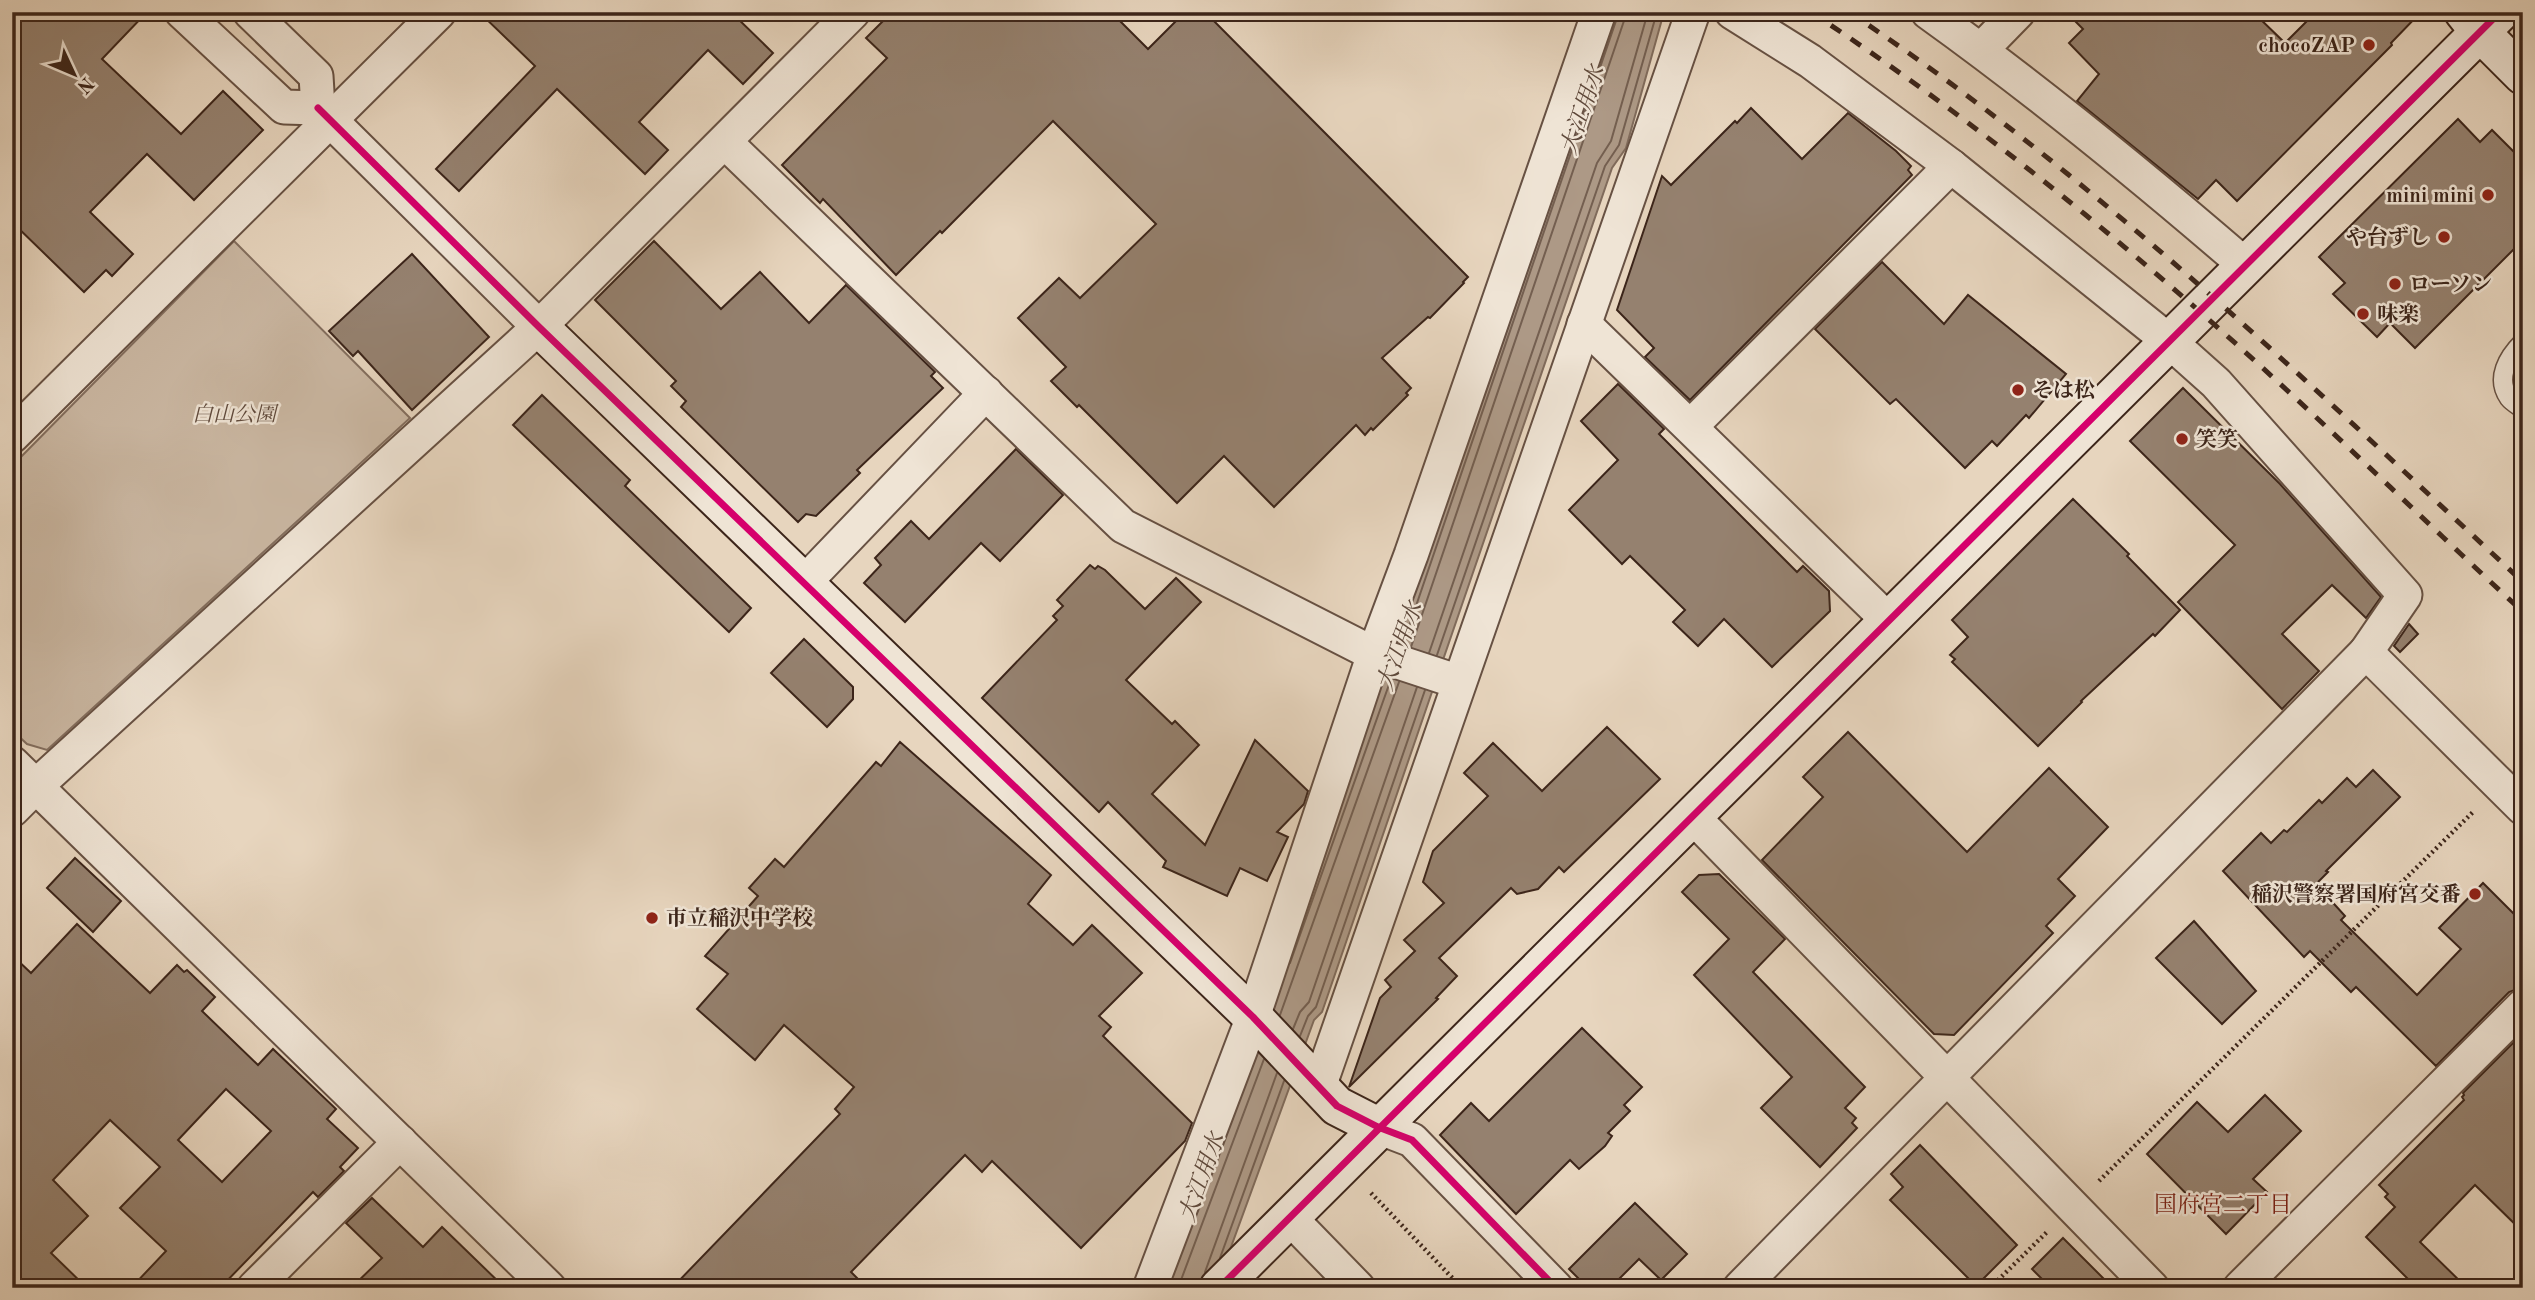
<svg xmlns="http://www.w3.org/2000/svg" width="2535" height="1300" font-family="'Old Standard TT','Noto Serif JP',serif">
<rect width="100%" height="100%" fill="#e7d5be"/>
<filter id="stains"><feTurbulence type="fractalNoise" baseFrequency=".00286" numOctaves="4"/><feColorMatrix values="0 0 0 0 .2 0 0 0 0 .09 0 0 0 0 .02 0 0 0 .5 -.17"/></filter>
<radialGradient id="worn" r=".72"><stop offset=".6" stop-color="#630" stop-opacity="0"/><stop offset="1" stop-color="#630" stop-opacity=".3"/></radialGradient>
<polygon fill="#cab7a2" stroke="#836e5e" stroke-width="2" points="234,241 410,418 47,750 27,744 12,730 12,466"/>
<polygon fill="#ad9986" stroke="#806b5b" stroke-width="2" points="1612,12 1664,12 1626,148 1612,168 1322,1012 1314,1020 1216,1288 1161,1288 1283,963 1398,636"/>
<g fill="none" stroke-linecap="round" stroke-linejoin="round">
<g stroke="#745f50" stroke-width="2">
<polyline points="1403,644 1619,12"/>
<polyline points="1411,647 1627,12"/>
<polyline points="1429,653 1597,163 1611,141 1648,12"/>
<polyline points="1437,655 1605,166 1619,145 1657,12"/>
<polyline points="1290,963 1391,679"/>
<polyline points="1280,1015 1399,682"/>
<polyline points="1293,1029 1300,1012 1309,1002 1417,687"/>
<polyline points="1300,1036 1308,1016 1316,1007 1425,690"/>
<polyline points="1220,1258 1284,1081"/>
<polyline points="1205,1272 1277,1073"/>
<polyline points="1178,1288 1264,1059"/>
</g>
</g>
<g fill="#95816f" stroke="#3c251a" stroke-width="2" fill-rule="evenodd">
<polygon points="12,12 147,12 102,59 181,134 223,91 263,130 194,200 147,154 90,212 133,254 112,276 106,270 84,292 12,222"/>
<polygon points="479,12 731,12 773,53 743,84 708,50 639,122 668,150 645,174 557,89 459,191 436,169 535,66"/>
<polygon points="892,12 1111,12 1148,49 1185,12 1205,12 1468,277 1463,282 1464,283 1430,318 1428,317 1382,358 1411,388 1406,393 1408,395 1373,430 1371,428 1365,435 1356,425 1274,507 1224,456 1177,503 1079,405 1077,407 1051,381 1066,367 1018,318 1059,278 1080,298 1156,224 1053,121 942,233 940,231 896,275 823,199 820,203 782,165 887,58 866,38"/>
<polygon points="2066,12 2253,12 2285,43 2316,12 2421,12 2391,43 2392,45 2237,201 2216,180 2198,199 2077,101 2099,74 2069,43 2083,29"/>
<polygon points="1751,108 1802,159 1848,113 1896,151 1911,166 1908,170 1912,175 1690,400 1645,357 1654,348 1617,310 1662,176 1671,185 1735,121 1737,123"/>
<polygon points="2458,119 2480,142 2492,130 2523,161 2523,240 2415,348 2390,323 2377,337 2333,294 2345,283 2319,257"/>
<polygon points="654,241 721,309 760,272 809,323 846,285 935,372 931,376 943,388 857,470 860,473 816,516 806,514 798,522 681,407 686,401 671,386 676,381 595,300"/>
<polygon points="412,254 489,337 412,410 358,351 353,356 329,331"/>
<polygon points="1882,262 1944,324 1968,295 2066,374 2029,418 2026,415 1997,446 1992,441 1965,468 1896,399 1890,404 1815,329"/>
<polygon points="1618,384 1664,429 1659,434 1797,572 1803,566 1829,591 1830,611 1772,667 1724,619 1698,646 1673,622 1685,610 1630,556 1622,564 1569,510 1618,460 1581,421"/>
<polygon points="2183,388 2280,484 2381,597 2366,618 2332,585 2282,634 2319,671 2282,709 2178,602 2235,545 2130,441"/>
<polygon points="542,395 630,480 625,486 751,608 729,632 513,425"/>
<polygon points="1016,449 1063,495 1000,561 981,543 905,622 864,583 881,565 875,558 911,521 929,539"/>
<polygon points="2073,499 2129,554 2127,556 2180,610 2155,636 2153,634 2081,701 2082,702 2038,746 1952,662 1955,659 1950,655 1968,637 1952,620"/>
<polygon points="1090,565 1095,569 1098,566 1105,570 1145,609 1176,578 1201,602 1126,680 1172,724 1175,721 1199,745 1152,794 1205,845 1255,740 1308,791 1304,804 1277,832 1288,837 1267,881 1240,868 1227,896 1163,867 1166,861 1108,802 1099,812 982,698 1057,620 1053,616 1063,606 1057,600"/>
<polygon points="2409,624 2418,634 2400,652 2394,646"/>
<polygon points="804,639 853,687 853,699 827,727 771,673"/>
<polygon points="1607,727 1660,779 1564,872 1559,867 1538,889 1517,894 1511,888 1439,958 1457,976 1436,998 1438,999 1349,1087 1380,998 1391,987 1385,980 1415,951 1404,940 1444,903 1423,882 1433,851 1488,796 1464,773 1493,743 1542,791"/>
<polygon points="1848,732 1967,852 2049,768 2108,827 2058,879 2075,896 2046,926 2053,933 1954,1035 1934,1034 1762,860 1823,797 1803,777"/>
<polygon points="900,742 1051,875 1028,904 1073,945 1092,925 1142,973 1099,1016 1111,1027 1103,1036 1192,1123 1185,1141 1081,1248 992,1161 982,1172 965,1155 851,1272 867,1288 672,1288 840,1114 835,1109 854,1087 784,1025 755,1060 697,1009 728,974 705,956 758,896 749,888 775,859 784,867 876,762 881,766"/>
<polygon points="2373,770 2400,797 2326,871 2328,872 2316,884 2345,916 2341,920 2417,995 2461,949 2439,928 2483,883 2523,923 2523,987 2509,992 2436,1066 2356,987 2351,992 2310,951 2304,957 2223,871 2261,833 2271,843 2284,830 2287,832 2319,800 2322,803 2347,778 2356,787"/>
<polygon points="75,858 121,901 93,932 47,888"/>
<polygon points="1719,874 1785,939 1753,972 1865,1087 1845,1108 1856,1118 1852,1123 1857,1128 1820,1167 1761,1108 1792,1077 1694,975 1729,939 1682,892 1699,875"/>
<polygon points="2194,921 2256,991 2222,1024 2156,958"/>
<path d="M77,924L150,993L177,965L184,972L187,970L215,997L202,1011L258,1065L273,1049L336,1109L327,1119L358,1148L340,1167L344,1171L318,1197L313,1192L220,1288H131L166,1251L120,1208L160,1167L110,1120L53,1180L88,1216L51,1253L87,1288H12V955L31,973ZM226,1089L271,1131L222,1182L178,1140Z"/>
<polygon points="1582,1028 1642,1087 1624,1105 1630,1111 1608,1133 1612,1136 1605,1146 1579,1169 1570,1160 1516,1214 1440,1135 1471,1103 1489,1121"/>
<polygon points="2523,1033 2523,1232 2475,1185 2420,1242 2467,1288 2417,1288 2366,1237 2395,1207 2385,1197 2388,1194 2379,1185 2464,1100 2462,1097 2464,1095 2463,1093"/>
<polygon points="2265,1095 2301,1131 2253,1179 2267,1192 2226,1234 2147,1154 2197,1102 2228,1132"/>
<polygon points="1920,1145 2017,1245 1976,1286 1890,1200 1903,1187 1891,1174"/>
<polygon points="372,1198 423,1247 442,1227 505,1288 351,1288 382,1258 346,1223"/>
<polygon points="1635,1203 1687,1254 1661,1280 1639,1259 1610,1288 1588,1288 1569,1269"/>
<polygon points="2063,1238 2113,1288 2051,1288 2032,1269"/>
</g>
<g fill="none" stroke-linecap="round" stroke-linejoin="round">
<g stroke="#675143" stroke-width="21">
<path id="lane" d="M2523,342C2508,357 2495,378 2509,398C2512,402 2519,406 2523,409"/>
</g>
<g stroke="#675143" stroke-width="37">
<g id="street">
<polyline points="182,12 284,107 318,108 316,76 250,12"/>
<polyline points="1732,12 1810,61 1951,166 2169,341 2216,383 2405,595 2366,652"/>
<path d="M1928,12C2038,91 2143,177 2245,265"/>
<polyline points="1981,50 2018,12"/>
<polyline points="318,108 539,327"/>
<polyline points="725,142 1123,526 1374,654 1459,682"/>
<polyline points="1584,324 1888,620"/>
<polyline points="1691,426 1951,166"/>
<polyline points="12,436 439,12"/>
<polyline points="804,583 986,393"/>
<polyline points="12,763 549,1288"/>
<polyline points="12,810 36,786 539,327 853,12"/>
<polyline points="1691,815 2152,1288"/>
<polyline points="1319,1087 1693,12"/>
<polyline points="1378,1127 1412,1140 1556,1288"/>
<polyline points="1289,1217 1358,1288"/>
<polyline points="254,1288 400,1142"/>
<polyline points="1150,1288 1253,1017 1374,654 1411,555 1599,12"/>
<polyline points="1740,1288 2366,652 2523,808"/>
<polyline points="2240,1288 2523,1006"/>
</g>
</g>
<g stroke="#3c251a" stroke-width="42">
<g id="secondary">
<polyline points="2464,12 2480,32 2523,75"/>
<polyline points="539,327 1253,1017 1337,1106 1378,1127"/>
<polyline points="1219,1288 2500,12"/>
</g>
</g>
<g stroke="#3c251a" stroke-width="4.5" stroke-dasharray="2 3.5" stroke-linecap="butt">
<polyline points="2099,1181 2474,811"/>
<polyline points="1371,1193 1462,1288"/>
<polyline points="1990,1288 2048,1231"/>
</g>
<use href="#lane" stroke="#efe4d5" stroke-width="18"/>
<use href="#street" stroke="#efe4d5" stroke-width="33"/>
<use href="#secondary" stroke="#efe4d5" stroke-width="38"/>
<g stroke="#3c251a" stroke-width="5" stroke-dasharray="12 12" stroke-linecap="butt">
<path d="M1811,12C1982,125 2141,255 2291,394C2369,466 2445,540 2523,612"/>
<path d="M1849,12C2095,176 2307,382 2523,582"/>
</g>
<g stroke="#efe4d5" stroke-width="11">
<g id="cycleway">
<polyline points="318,108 539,327 1253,1017 1337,1106 1378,1127 1412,1140 1556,1288"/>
<polyline points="1219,1288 2500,12"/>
</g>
</g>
<use href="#cycleway" stroke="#d6006c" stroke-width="7"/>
</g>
<g fill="#8f2418" stroke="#efe4d5" stroke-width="2.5">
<circle cx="2369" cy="45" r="7"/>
<circle cx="2488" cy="195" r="7"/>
<circle cx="2444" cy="237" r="7"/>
<circle cx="2395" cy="284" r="7"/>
<circle cx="2363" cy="314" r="7"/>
<circle cx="2018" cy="390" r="7"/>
<circle cx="2182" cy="439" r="7"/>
<circle cx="2475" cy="894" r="7"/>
<circle cx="652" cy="918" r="7"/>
</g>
<g text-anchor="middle" stroke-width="5" stroke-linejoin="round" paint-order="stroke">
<g font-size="21" font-weight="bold" fill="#3c251a" stroke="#efe4d5" text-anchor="start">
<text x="2355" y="52" text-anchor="end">chocoZAP</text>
<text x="2474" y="202" text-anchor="end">mini mini</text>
<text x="2430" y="244" text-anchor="end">や台ずし</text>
<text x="2409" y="291">ローソン</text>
<text x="2377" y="321">味楽</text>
<text x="2032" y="397">そは松</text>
<text x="2196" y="446">笑笑</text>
<text x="2461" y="901" text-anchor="end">稲沢警察署国府宮交番</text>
<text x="666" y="925">市立稲沢中学校</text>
</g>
<g font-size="21" font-style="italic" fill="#604a3c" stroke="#efe4d5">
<text x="234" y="421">白山公園</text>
</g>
<g font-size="23" font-style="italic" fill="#5e483a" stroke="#efe4d5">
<text transform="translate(1582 110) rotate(-71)" y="8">大江用水</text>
<text transform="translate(1399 646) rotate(-70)" y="8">大江用水</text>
<text transform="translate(1201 1177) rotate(-70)" y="8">大江用水</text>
</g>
<g font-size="23" fill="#7a1f14" stroke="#efe4d5">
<text x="2223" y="1212">国府宮二丁目</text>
</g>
</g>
<rect width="2535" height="1300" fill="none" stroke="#e7d5be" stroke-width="42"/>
<rect x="14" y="14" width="2507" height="1272" fill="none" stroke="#3c251a" stroke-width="3.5"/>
<rect x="21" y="21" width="2493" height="1258" fill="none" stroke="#3c251a" stroke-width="2"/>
<g transform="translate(74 74) rotate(134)" stroke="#efe4d5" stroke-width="5" paint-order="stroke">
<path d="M0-5L12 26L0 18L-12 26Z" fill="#3c251a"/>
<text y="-10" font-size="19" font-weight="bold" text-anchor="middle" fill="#3c251a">N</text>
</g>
<rect width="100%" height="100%" filter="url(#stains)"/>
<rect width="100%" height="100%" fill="url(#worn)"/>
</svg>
